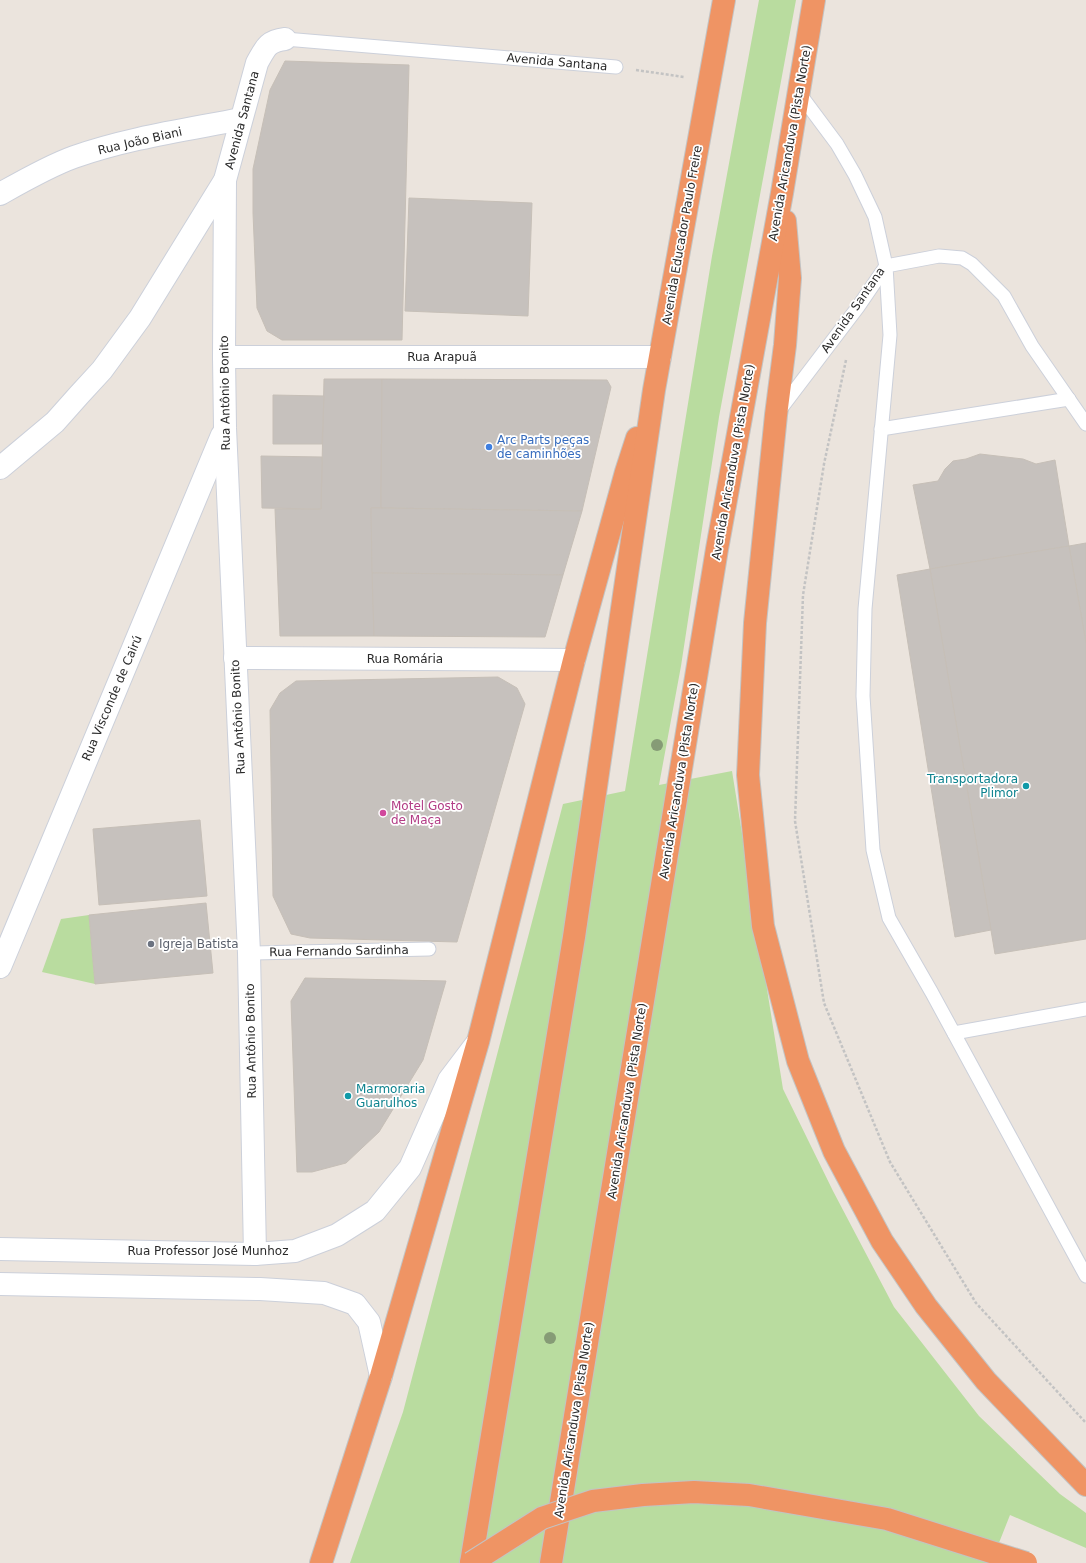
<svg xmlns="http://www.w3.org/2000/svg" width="1086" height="1563" font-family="'DejaVu Sans',sans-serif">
<rect width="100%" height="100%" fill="#ebe4dd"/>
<g fill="#b9dc9f">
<polygon points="759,0 796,0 719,417 681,666 659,785 732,771 783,1089 833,1191 894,1307 979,1416 1060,1494 1086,1513 1086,1548 1010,1515 991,1563 350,1563 403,1412 563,804 625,791 712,256"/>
<polygon points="89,915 95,984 42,972 61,919"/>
</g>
<g fill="#c6c1bd" stroke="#c6bfb7">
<polygon points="285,61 409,65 402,340 282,340 267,331 257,308 253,213 253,169 270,90"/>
<polygon points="409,198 532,203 528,316 405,311"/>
<polygon points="324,379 382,379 381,508 371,508 374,636 280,636 275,509 321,509"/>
<polygon points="382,379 607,380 611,387 582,511 381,508"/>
<polygon points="273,395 324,396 322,444 273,444"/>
<polygon points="980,454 1023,459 1036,464 1055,460 1069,546 930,569 913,485 938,481 945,469 953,461 966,459"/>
<polygon points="261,456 322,457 321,509 262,508"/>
<polygon points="371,508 381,508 582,511 563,575 372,573"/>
<polygon points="1086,543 1086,643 1069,546"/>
<polygon points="1069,546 1086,643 1086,939 995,954 930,569"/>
<polygon points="930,569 991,930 955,937 897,575"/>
<polygon points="372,573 563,575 545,637 374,636"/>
<polygon points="498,677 517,688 525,704 457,942 310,938 291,934 273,896 270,710 280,693 296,681"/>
<polygon points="200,820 207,896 99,905 93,829"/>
<polygon points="206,903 213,973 95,984 89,915"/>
<polygon points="305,978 446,981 423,1060 379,1132 346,1163 312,1172 297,1172 291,1001"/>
</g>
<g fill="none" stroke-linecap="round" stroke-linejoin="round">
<g stroke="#ccd0da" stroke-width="15">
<g id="lane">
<polyline points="285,39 616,67"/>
<polyline points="779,411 858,307 886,266 875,217 855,175 837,144 799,93"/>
<polyline points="1086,424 1032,346 1004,296 972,264 962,258 939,256 886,266 890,335 865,609 863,696 873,850 889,918 932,993 1086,1276"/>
<polyline points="881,429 1069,399"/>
<polyline points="249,953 429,949"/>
<polyline points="954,1033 1086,1009"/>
</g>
</g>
<g stroke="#ccd0da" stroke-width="24">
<g id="street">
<polyline points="225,180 224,357 225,428 249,953 255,1254"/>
<path d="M0,194C23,181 49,166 74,157C128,138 185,130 241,119"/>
<polyline points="224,357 660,357"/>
<path d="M0,468L55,422L79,395L102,370L140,318L225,180L257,63C265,49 267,41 285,39"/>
<polyline points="235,658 574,660"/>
<polyline points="0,967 222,435"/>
</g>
</g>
<g stroke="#ccd0da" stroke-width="24">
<g id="secondary">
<polyline points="0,1249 255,1254 295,1251 337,1235 375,1211 410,1168 449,1080 477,1043"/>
<polyline points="0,1284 260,1289 324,1293 355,1304 369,1322 381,1376"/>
</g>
</g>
<g stroke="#c3c3c3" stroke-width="24">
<g id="highway">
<polyline points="785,221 790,278 785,345 776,415 755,623 748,775 763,926 798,1061 834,1151 882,1241 926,1306 986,1381 1086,1485"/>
<polyline points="321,1563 381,1376 478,1042 574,660 626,472 637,438"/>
<polyline points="471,1563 574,937 654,390 724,0"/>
<polyline points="551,1563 717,549 782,193 814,0"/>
</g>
</g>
<g stroke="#c3c3c3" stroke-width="2.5" stroke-dasharray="3 2" stroke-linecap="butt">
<polyline points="636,70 684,77"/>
<polyline points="846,360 824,464 803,595 795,821 824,1003 890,1162 976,1303 1086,1423"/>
</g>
<use href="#lane" stroke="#fff" stroke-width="13"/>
<use href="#street" stroke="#fff" stroke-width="22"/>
<use href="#secondary" stroke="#fff" stroke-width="22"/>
<use href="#highway" stroke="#ef9464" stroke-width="22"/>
<g stroke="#c3c3c3" stroke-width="24" stroke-linecap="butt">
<polyline id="highway-bridge" points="471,1563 542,1518 593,1501 643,1495 694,1492 749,1495 887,1519 1026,1563"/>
</g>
<use href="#highway-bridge" stroke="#ef9464" stroke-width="22"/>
</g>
<g fill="#869b76">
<circle cx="657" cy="745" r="6"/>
<circle cx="550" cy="1338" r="6"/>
</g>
<circle fill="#3f7fe0" stroke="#fff" stroke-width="1.5" cx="489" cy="447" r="4"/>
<g fill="#0f9aa8" stroke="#fff" stroke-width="1.5">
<circle cx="1026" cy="786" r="4"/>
<circle cx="348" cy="1096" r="4"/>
</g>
<circle fill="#d1479c" stroke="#fff" stroke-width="1.5" cx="383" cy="813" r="4"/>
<circle fill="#6b7280" stroke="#fff" stroke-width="1.5" cx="151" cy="944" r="4"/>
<g text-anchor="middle" stroke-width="3.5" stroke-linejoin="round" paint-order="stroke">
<g font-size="12" fill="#2a2a2a" stroke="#fff">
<text transform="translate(557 62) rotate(5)" y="4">Avenida Santana</text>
<text transform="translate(242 120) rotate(-75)" y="4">Avenida Santana</text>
<text transform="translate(140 141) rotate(-13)" y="4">Rua João Biani</text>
<text transform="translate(790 143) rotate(-80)" y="4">Avenida Aricanduva (Pista Norte)</text>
<text transform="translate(682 235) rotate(-80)" y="4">Avenida Educador Paulo Freire</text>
<text transform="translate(853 310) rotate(-55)" y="4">Avenida Santana</text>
<text x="442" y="361">Rua Arapuã</text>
<text transform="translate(225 393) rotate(-91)" y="4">Rua Antônio Bonito</text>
<text transform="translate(733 462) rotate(-80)" y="4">Avenida Aricanduva (Pista Norte)</text>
<text x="405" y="663">Rua Romária</text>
<text transform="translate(112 698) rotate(-67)" y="4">Rua Visconde de Cairú</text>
<text transform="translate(238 717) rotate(-93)" y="4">Rua Antônio Bonito</text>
<text transform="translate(679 781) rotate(-81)" y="4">Avenida Aricanduva (Pista Norte)</text>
<text transform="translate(339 951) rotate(-1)" y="4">Rua Fernando Sardinha</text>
<text transform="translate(251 1041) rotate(-91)" y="4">Rua Antônio Bonito</text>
<text transform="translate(627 1101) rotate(-81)" y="4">Avenida Aricanduva (Pista Norte)</text>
<text x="208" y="1255">Rua Professor José Munhoz</text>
<text transform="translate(574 1420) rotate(-81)" y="4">Avenida Aricanduva (Pista Norte)</text>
</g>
<g font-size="12" fill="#366cbe" stroke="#fff" text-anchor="start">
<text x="497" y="444">Arc Parts peças<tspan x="497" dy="14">de caminhões</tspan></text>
</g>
<g font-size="12" fill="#0d838f" stroke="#fff" text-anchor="end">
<text x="1018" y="783">Transportadora<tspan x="1018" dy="14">Plimor</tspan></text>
<text x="356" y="1093" text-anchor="start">Marmoraria<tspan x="356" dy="14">Guarulhos</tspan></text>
</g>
<g font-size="12" fill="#b23c85" stroke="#fff" text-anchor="start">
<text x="391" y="810">Motel Gosto<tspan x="391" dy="14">de Maça</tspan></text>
</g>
<g font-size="12" fill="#5b616d" stroke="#fff" text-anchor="start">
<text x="159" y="948">Igreja Batista</text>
</g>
</g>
</svg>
